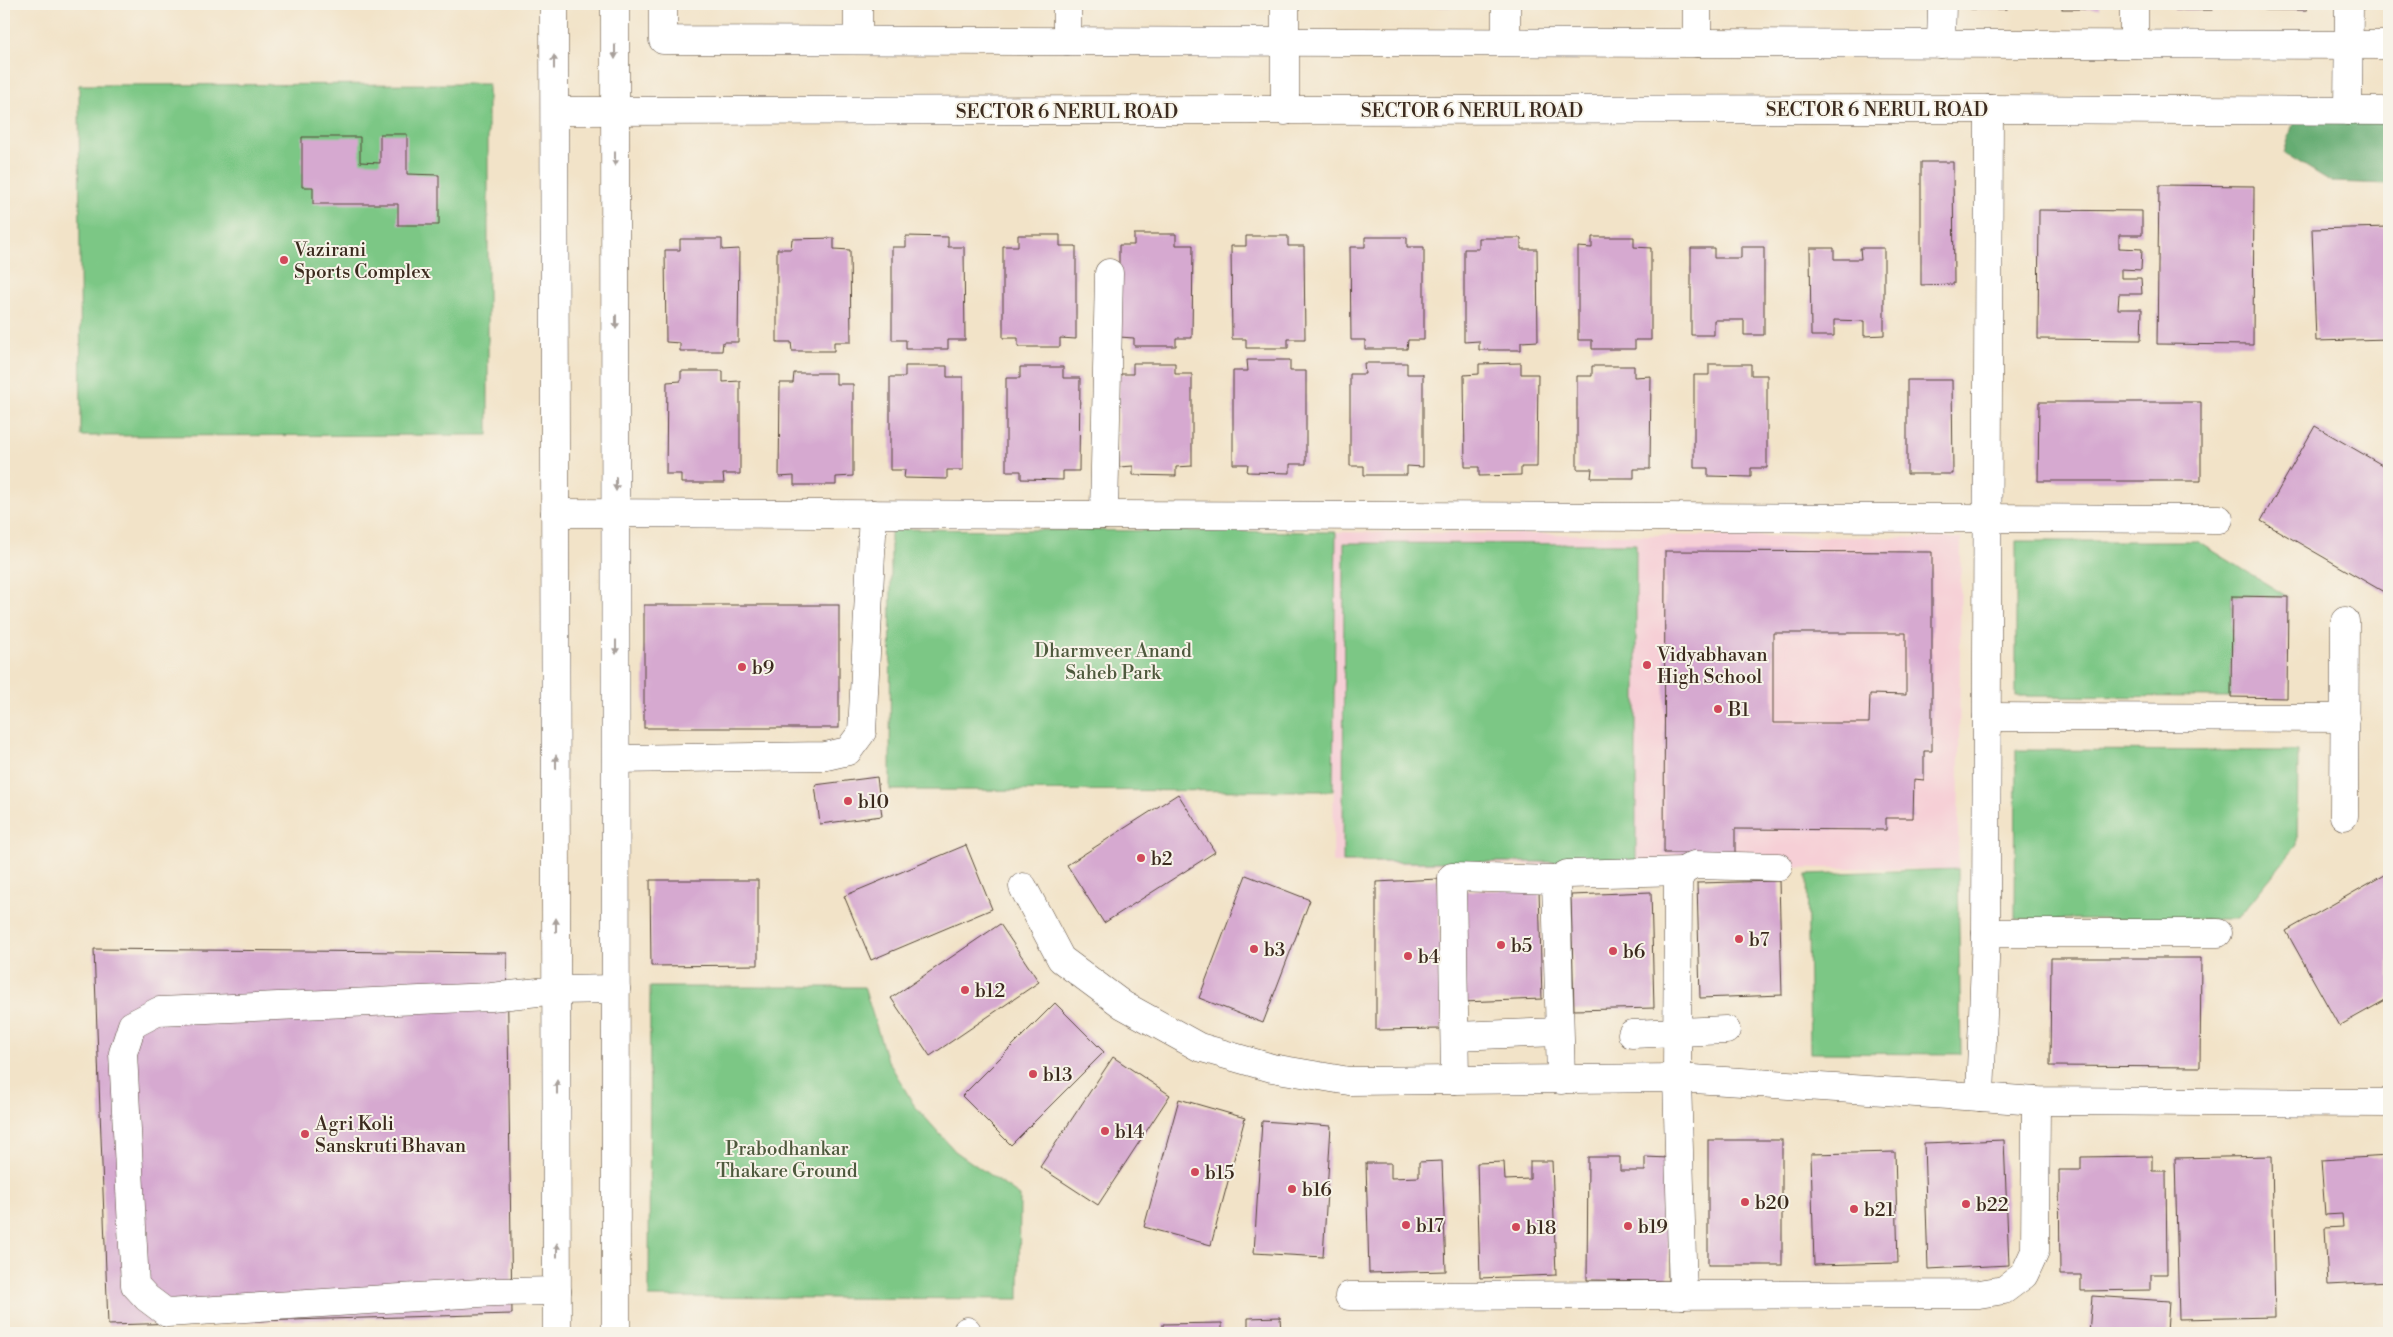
<svg xmlns="http://www.w3.org/2000/svg" width="2393" height="1337" font-family="'Libre Bodoni',serif">
<rect width="100%" height="100%" fill="#f7f3e8"/>
<filter id="ink" filterUnits="userSpaceOnUse"><feTurbulence type="fractalNoise" baseFrequency=".02" numOctaves="2"/><feDisplacementMap in="SourceGraphic" scale="10" xChannelSelector="R" yChannelSelector="G"/><feConvolveMatrix kernelMatrix="1 2 1 2 8 2 1 2 1" color-interpolation-filters="sRGB"/></filter>
<filter id="wash" filterUnits="userSpaceOnUse"><feTurbulence type="fractalNoise" baseFrequency=".0096" numOctaves="4" result="noise"/><feDisplacementMap in="SourceGraphic" scale="20" xChannelSelector="R" yChannelSelector="G"/><feGaussianBlur stdDeviation="1.12" result="paint"/><feColorMatrix in="noise" values="0 0 0 0 0 0 0 0 0 0 0 0 0 0 0 0 0 1.4 0 .05"/><feComposite in="paint" operator="in"/></filter>
<g filter="url(#wash)">
<rect width="100%" height="100%" fill="#f2e3c8"/>
<polygon fill="#f6cfd6" points="1336,532 1961,538 1958,869 1333,863"/>
<g fill="#7cc785" stroke="#5c7852">
<polygon points="488,84 488,435 81,436 79,85"/>
<polygon points="891,529 1336,532 1333,791 890,790"/>
<polygon points="2016,541 2197,541 2288,597 2232,596 2231,697 2016,696"/>
<polygon points="1344,543 1636,544 1636,862 1343,862"/>
<polygon points="2016,750 2298,751 2297,845 2237,919 2015,919"/>
<polygon points="1958,869 1961,1054 1810,1053 1807,874"/>
<polygon points="650,987 864,987 886,1057 914,1105 955,1151 1020,1196 1019,1299 649,1297"/>
</g>
<polygon fill="#65ac72" stroke="#506b48" points="2294,120 2389,120 2389,184 2332,182 2284,153"/>
<g id="blocks">
<g fill="#d6a9d0" fill-rule="evenodd">
<rect x="1330" y="4" width="32" height="3"/>
<rect x="1429" y="4" width="29" height="3"/>
<polygon points="1543,4 1567,4 1567,6 1543,5"/>
<rect x="1635" y="4" width="30" height="2"/>
<rect x="1971" y="4" width="36" height="5"/>
<rect x="2062" y="4" width="37" height="5"/>
<rect x="2174" y="4" width="38" height="6"/>
<rect x="2265" y="4" width="42" height="6"/>
<polygon points="380,134 407,134 407,174 439,175 439,225 398,225 398,204 313,204 313,187 302,187 302,137 360,137 360,162 380,163"/>
<polygon points="1921,162 1953,162 1954,284 1921,285"/>
<polygon points="2159,185 2254,186 2253,345 2157,344"/>
<polygon points="2039,210 2142,211 2142,235 2119,235 2119,248 2142,249 2141,270 2121,269 2121,278 2141,278 2142,294 2119,294 2118,309 2142,309 2141,340 2038,339"/>
<polygon points="2389,227 2389,339 2316,341 2312,229"/>
<polygon points="1134,234 1176,234 1176,245 1193,245 1192,338 1176,338 1176,346 1134,346 1134,338 1119,337 1119,245 1134,245"/>
<polygon points="1018,235 1060,235 1060,246 1076,246 1076,339 1060,338 1060,347 1018,347 1018,338 1003,338 1003,246 1018,246"/>
<polygon points="906,236 948,237 948,247 964,247 965,340 948,340 948,349 906,349 906,340 892,340 892,247 906,247"/>
<polygon points="1246,236 1288,236 1288,246 1304,246 1305,339 1288,339 1288,348 1246,348 1246,339 1232,339 1231,246 1246,246"/>
<polygon points="1365,237 1407,237 1407,247 1424,247 1424,340 1408,340 1407,349 1365,349 1365,340 1351,340 1350,247 1365,247"/>
<polygon points="1592,237 1634,237 1634,247 1651,248 1651,340 1635,340 1635,349 1592,349 1592,340 1578,340 1578,247 1592,248"/>
<polygon points="834,238 834,249 850,250 851,342 834,342 834,351 792,351 791,342 777,342 777,249 791,249 792,239"/>
<polygon points="1479,238 1521,238 1521,249 1537,249 1538,341 1521,342 1521,350 1479,350 1479,341 1464,342 1464,249 1479,249"/>
<polygon points="680,239 722,239 722,250 739,249 738,342 723,342 722,351 680,351 680,343 666,342 665,250 680,250"/>
<polygon points="1741,247 1764,247 1764,335 1744,335 1744,320 1714,320 1714,335 1691,335 1691,248 1714,248 1714,258 1741,258"/>
<polygon points="1810,248 1834,248 1834,259 1861,259 1860,248 1884,248 1884,335 1864,336 1864,321 1834,320 1834,336 1811,336"/>
<polygon points="1247,360 1290,360 1290,371 1306,371 1306,464 1290,464 1290,473 1247,472 1248,464 1233,464 1233,371 1248,371"/>
<polygon points="1133,363 1175,363 1175,374 1192,374 1192,466 1176,467 1176,476 1133,475 1133,466 1119,467 1119,374 1133,374"/>
<polygon points="1364,363 1407,363 1407,374 1423,374 1423,467 1407,466 1407,475 1364,475 1364,466 1350,466 1350,374 1365,374"/>
<polygon points="1521,363 1521,374 1538,374 1537,467 1521,467 1521,475 1479,476 1479,467 1465,467 1464,375 1479,374 1479,364"/>
<polygon points="1709,364 1751,364 1751,375 1767,375 1767,468 1751,468 1751,477 1708,476 1708,468 1694,468 1694,375 1709,375"/>
<polygon points="905,366 947,366 947,377 963,377 963,470 947,470 947,479 904,478 905,470 890,470 890,377 905,377"/>
<polygon points="1592,366 1634,366 1634,377 1651,376 1650,469 1634,469 1634,478 1591,478 1592,469 1577,469 1577,376 1592,376"/>
<polygon points="1020,367 1063,367 1063,378 1080,378 1079,471 1063,471 1063,480 1021,479 1021,471 1006,471 1006,378 1020,378"/>
<polygon points="681,371 723,371 723,382 740,381 740,474 723,474 724,483 681,483 681,474 666,474 667,382 681,381"/>
<polygon points="794,373 836,373 836,384 853,384 853,476 836,477 836,485 794,485 794,476 779,477 780,383 793,383"/>
<polygon points="1907,380 1952,380 1953,474 1907,474"/>
<polygon points="2039,402 2201,402 2201,481 2038,481"/>
<polygon points="2315,426 2389,469 2389,595 2261,521"/>
<path d="M1665,551L1932,552V751H1924V780L1914,779L1913,818H1886V830L1735,829V853H1664ZM1773,633H1906V695L1870,694L1869,723H1773Z"/>
<polygon points="2232,596 2288,597 2287,698 2231,697"/>
<rect x="644" y="605" width="195" height="123"/>
<polygon points="877,777 882,816 820,824 815,785"/>
<polygon points="1178,794 1215,852 1104,923 1067,865"/>
<polygon points="966,845 992,909 871,960 844,896"/>
<polygon points="2389,872 2389,998 2339,1026 2286,931"/>
<polygon points="1246,875 1310,900 1263,1023 1199,998"/>
<polygon points="1438,879 1442,1029 1376,1030 1376,882"/>
<polygon points="650,880 758,880 758,965 651,966"/>
<polygon points="1779,881 1782,995 1700,998 1697,883"/>
<polygon points="1539,889 1542,999 1463,1002 1460,891"/>
<polygon points="1651,892 1654,1008 1574,1010 1571,895"/>
<polygon points="1000,924 1039,982 930,1056 891,998"/>
<polygon points="94,949 507,953 512,1314 108,1325"/>
<polygon points="2051,958 2201,958 2200,1067 2050,1066"/>
<polygon points="1055,1003 1104,1052 1011,1145 962,1096"/>
<polygon points="1113,1057 1170,1095 1098,1205 1040,1167"/>
<polygon points="1179,1099 1245,1118 1211,1245 1144,1227"/>
<polygon points="1262,1121 1331,1126 1323,1257 1254,1253"/>
<rect x="1708" y="1140" width="74" height="125"/>
<polygon points="2004,1140 2009,1265 1928,1269 1924,1143"/>
<polygon points="1895,1152 1898,1263 1814,1265 1811,1154"/>
<polygon points="2152,1156 2152,1171 2166,1171 2167,1274 2151,1274 2151,1290 2081,1291 2081,1275 2060,1275 2059,1170 2081,1170 2081,1157"/>
<polygon points="2272,1156 2275,1317 2179,1319 2175,1158"/>
<polygon points="2389,1156 2389,1282 2328,1285 2325,1228 2343,1227 2342,1214 2325,1215 2321,1160"/>
<polygon points="1588,1157 1620,1157 1620,1171 1645,1171 1645,1157 1669,1158 1668,1281 1587,1280"/>
<polygon points="1442,1161 1446,1271 1369,1273 1366,1163 1391,1163 1391,1178 1419,1177 1419,1162"/>
<polygon points="1530,1161 1552,1161 1556,1275 1480,1278 1477,1163 1504,1162 1505,1180 1530,1179"/>
<polygon points="2092,1296 2169,1301 2167,1333 2089,1333"/>
<polygon points="1280,1317 1281,1333 1248,1333 1248,1318"/>
<polygon points="1222,1323 1222,1333 1163,1333 1163,1324"/>
</g>
</g>
</g>
<g filter="url(#ink)">
<use href="#blocks" fill-opacity="0" stroke="#564638" stroke-width="1"/>
<g fill="none" stroke-linecap="round" stroke-linejoin="round">
<g stroke="#564638" stroke-width="29">
<g id="minor">
<polyline points="554,4 557,1333"/>
<polyline points="615,4 616,1333"/>
<polyline points="663,4 663,40 2389,45"/>
<polyline points="1697,4 1697,43"/>
<polyline points="858,40 858,4"/>
<polyline points="1067,41 1067,4"/>
<polyline points="1506,42 1506,4"/>
<polyline points="1941,44 1942,4"/>
<polyline points="2134,44 2134,4"/>
<polyline points="555,111 1989,109 2389,111"/>
<polyline points="1285,111 1285,4"/>
<polyline points="2348,111 2349,4"/>
<polyline points="555,513 2219,519"/>
<polyline points="1104,515 1109,273"/>
<polyline points="1987,717 2345,718"/>
<polyline points="616,759 826,756 848,751 862,732 873,514"/>
<polyline points="2344,816 2345,621"/>
<polyline points="1023,887 1061,959 1123,1005 1199,1047 1272,1068 1349,1081 1677,1078 1980,1097 1986,933 1989,109"/>
<polyline points="1986,933 2218,933"/>
<polyline points="1632,1034 1726,1030"/>
<polyline points="1455,1036 1559,1032"/>
<polyline points="1455,1080 1452,877 1556,880"/>
<polyline points="1561,1080 1556,880 1567,874 1683,871"/>
<polyline points="1980,1097 2036,1101 2389,1103"/>
<polyline points="557,1291 495,1292 167,1313 147,1298 135,1285 123,1053 132,1025 159,1011 491,997 557,990 616,989"/>
<polyline points="1683,1295 1677,1078 1678,881 1683,871 1694,865 1778,867"/>
<polyline points="1349,1296 1979,1294 2004,1290 2024,1275 2035,1251 2036,1101"/>
<polyline points="967,1331 967,1333"/>
</g>
</g>
<use href="#minor" stroke="#fff" stroke-width="28"/>
</g>
<defs><path id="oneway-solid" d="M-6-.8H1V-3.2L6.5 0L1 3.2V.8H-6Z" transform="scale(1.25)"/></defs>
<g fill="#a79f9a">
<use href="#oneway-solid" transform="translate(615 52) rotate(90)"/>
<use href="#oneway-solid" transform="translate(554 62) rotate(-90)"/>
<use href="#oneway-solid" transform="translate(615 159) rotate(90)"/>
<use href="#oneway-solid" transform="translate(616 322) rotate(90)"/>
<use href="#oneway-solid" transform="translate(616 484) rotate(90)"/>
<use href="#oneway-solid" transform="translate(616 647) rotate(90)"/>
<use href="#oneway-solid" transform="translate(556 762) rotate(-90)"/>
<use href="#oneway-solid" transform="translate(556 925) rotate(-90)"/>
<use href="#oneway-solid" transform="translate(557 1087) rotate(-90)"/>
<use href="#oneway-solid" transform="translate(557 1250) rotate(-90)"/>
</g>
</g>
<g fill="#d1495b" stroke="#f7f3e8" stroke-width="2">
<circle cx="284" cy="260" r="5"/>
<circle cx="1647" cy="665" r="5"/>
<circle cx="742" cy="667" r="5"/>
<circle cx="1718" cy="709" r="5"/>
<circle cx="848" cy="801" r="5"/>
<circle cx="1141" cy="858" r="5"/>
<circle cx="1739" cy="939" r="5"/>
<circle cx="1501" cy="945" r="5"/>
<circle cx="1254" cy="949" r="5"/>
<circle cx="1613" cy="951" r="5"/>
<circle cx="1408" cy="956" r="5"/>
<circle cx="965" cy="990" r="5"/>
<circle cx="1033" cy="1074" r="5"/>
<circle cx="1105" cy="1131" r="5"/>
<circle cx="305" cy="1134" r="5"/>
<circle cx="1195" cy="1172" r="5"/>
<circle cx="1292" cy="1189" r="5"/>
<circle cx="1745" cy="1202" r="5"/>
<circle cx="1966" cy="1204" r="5"/>
<circle cx="1854" cy="1209" r="5"/>
<circle cx="1406" cy="1225" r="5"/>
<circle cx="1628" cy="1226" r="5"/>
<circle cx="1516" cy="1227" r="5"/>
</g>
<g text-anchor="middle" stroke-width="4" stroke-linejoin="round" paint-order="stroke">
<g font-size="19" fill="#3b2a1e" stroke="#f7f3e8">
<text x="1877" y="116">SECTOR 6 NERUL ROAD</text>
<text x="1472" y="117">SECTOR 6 NERUL ROAD</text>
<text x="1067" y="118">SECTOR 6 NERUL ROAD</text>
</g>
<g font-size="19" fill="#3b2a1e" stroke="#f7f3e8" text-anchor="start">
<text x="294" y="256">Vazirani<tspan x="294" dy="22">Sports Complex</tspan></text>
<text x="1657" y="661">Vidyabhavan<tspan x="1657" dy="22">High School</tspan></text>
<text x="752" y="674">b9</text>
<text x="1728" y="716">B1</text>
<text x="858" y="808">b10</text>
<text x="1151" y="865">b2</text>
<text x="1749" y="946">b7</text>
<text x="1511" y="952">b5</text>
<text x="1264" y="956">b3</text>
<text x="1623" y="958">b6</text>
<text x="1418" y="963">b4</text>
<text x="975" y="997">b12</text>
<text x="1043" y="1081">b13</text>
<text x="315" y="1130">Agri Koli<tspan x="315" dy="22">Sanskruti Bhavan</tspan></text>
<text x="1115" y="1138">b14</text>
<text x="1205" y="1179">b15</text>
<text x="1302" y="1196">b16</text>
<text x="1755" y="1209">b20</text>
<text x="1976" y="1211">b22</text>
<text x="1864" y="1216">b21</text>
<text x="1416" y="1232">b17</text>
<text x="1638" y="1233">b19</text>
<text x="1526" y="1234">b18</text>
</g>
<g font-size="19" fill="#4e593d" stroke="#f7f3e8">
<text x="1113" y="657">Dharmveer Anand<tspan x="1113" dy="22">Saheb Park</tspan></text>
<text x="787" y="1155">Prabodhankar<tspan x="787" dy="22">Thakare Ground</tspan></text>
</g>
</g>
<rect width="2393" height="1337" fill="none" stroke="#f7f3e8" stroke-width="20"/>
</svg>
